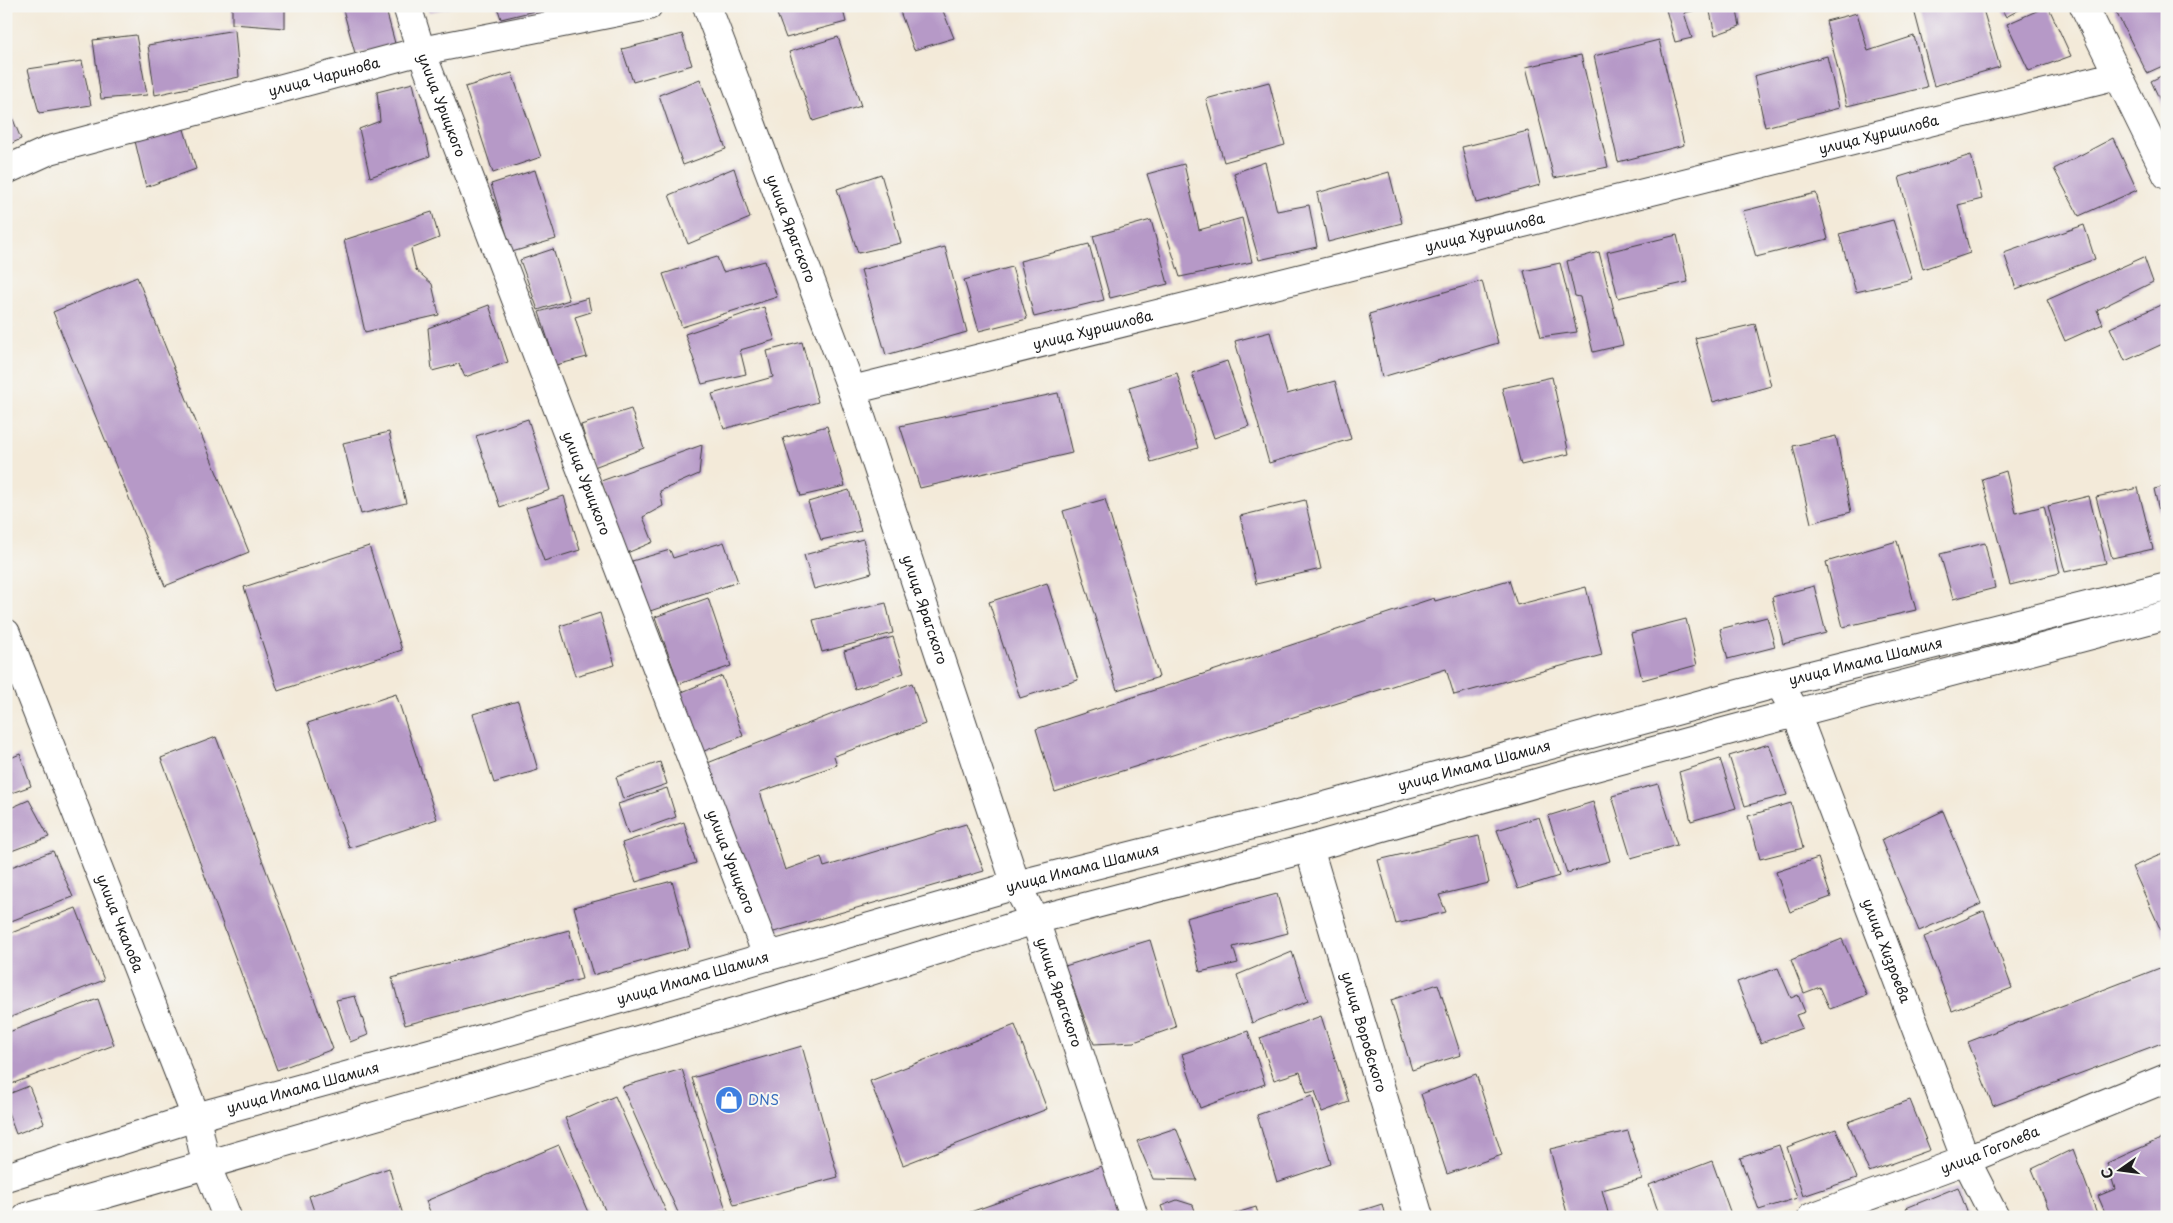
<svg xmlns="http://www.w3.org/2000/svg" width="2173" height="1223" font-family="'Playpen Sans',sans-serif">
<rect width="100%" height="100%" fill="#f6f6f2"/>
<filter id="ink" filterUnits="userSpaceOnUse"><feTurbulence type="fractalNoise" baseFrequency=".02" numOctaves="2"/><feDisplacementMap in="SourceGraphic" scale="10" xChannelSelector="R" yChannelSelector="G"/><feConvolveMatrix kernelMatrix="1 2 1 2 8 2 1 2 1" color-interpolation-filters="sRGB"/></filter>
<filter id="wash" filterUnits="userSpaceOnUse"><feTurbulence type="fractalNoise" baseFrequency=".0096" numOctaves="4" result="noise"/><feDisplacementMap in="SourceGraphic" scale="20" xChannelSelector="R" yChannelSelector="G"/><feGaussianBlur stdDeviation="1.12" result="paint"/><feColorMatrix in="noise" values="0 0 0 0 0 0 0 0 0 0 0 0 0 0 0 0 0 1.4 0 .05"/><feComposite in="paint" operator="in"/></filter>
<g filter="url(#wash)">
<rect width="100%" height="100%" fill="#f3ead9"/>
<g id="blocks">
<g fill="#b699c7">
<polygon points="232,6 285,6 285,28 232,24"/>
<polygon points="342,6 385,6 396,47 355,53"/>
<polygon points="428,6 455,6 455,7 429,12"/>
<polygon points="497,6 551,6 551,7 501,19"/>
<polygon points="774,6 842,6 846,22 786,38"/>
<polygon points="898,6 941,6 954,38 914,50"/>
<polygon points="1665,6 1736,6 1740,26 1715,35 1709,7 1684,13 1692,38 1675,42"/>
<polygon points="1913,6 1982,6 2000,67 1934,86"/>
<polygon points="2000,6 2026,6 2006,17"/>
<polygon points="2048,6 2071,56 2029,71 2007,24"/>
<polygon points="2113,6 2167,6 2167,64 2147,73"/>
<polygon points="1857,13 1868,51 1914,36 1927,87 1847,106 1826,21"/>
<polygon points="235,30 239,77 155,95 148,45"/>
<polygon points="682,34 692,65 633,82 622,49"/>
<polygon points="136,35 147,95 101,99 93,40"/>
<polygon points="838,37 861,106 813,121 789,52"/>
<polygon points="1659,40 1684,145 1618,162 1594,56"/>
<polygon points="1581,55 1608,167 1554,178 1526,67"/>
<polygon points="1827,56 1839,108 1765,127 1754,76"/>
<polygon points="82,61 91,105 39,113 28,69"/>
<polygon points="512,73 541,157 493,173 465,87"/>
<polygon points="2167,73 2167,115 2151,81"/>
<polygon points="700,79 726,149 683,165 659,95"/>
<polygon points="1269,82 1285,145 1224,162 1206,99"/>
<polygon points="413,83 430,156 370,177 359,129 380,121 377,92"/>
<polygon points="6,102 21,139 6,146"/>
<polygon points="183,126 196,169 146,187 135,141"/>
<polygon points="1528,131 1540,185 1476,203 1462,147"/>
<polygon points="2113,138 2137,190 2079,216 2054,169"/>
<polygon points="1971,155 1982,199 1958,205 1970,253 1923,269 1899,177"/>
<polygon points="1265,162 1277,211 1309,205 1317,247 1259,260 1234,173"/>
<polygon points="1184,164 1199,230 1242,218 1252,262 1180,277 1147,174"/>
<polygon points="734,168 750,218 688,244 669,195"/>
<polygon points="535,170 556,239 512,252 491,184"/>
<polygon points="1389,172 1402,223 1328,242 1317,193"/>
<polygon points="881,174 901,243 858,253 837,189"/>
<polygon points="1816,193 1828,239 1756,257 1743,211"/>
<polygon points="432,212 439,238 411,249 416,270 432,284 439,315 365,332 344,240"/>
<polygon points="1151,220 1168,284 1110,298 1093,236"/>
<polygon points="1893,220 1912,279 1856,292 1839,234"/>
<polygon points="2084,225 2095,259 2016,289 2004,253"/>
<polygon points="1677,235 1688,282 1618,298 1607,252"/>
<polygon points="1089,244 1104,300 1034,317 1020,261"/>
<polygon points="945,247 967,332 886,355 861,270"/>
<polygon points="553,249 569,300 538,310 520,260"/>
<polygon points="1599,252 1623,345 1593,352 1580,297 1575,296 1567,261"/>
<polygon points="717,257 723,272 765,261 777,297 682,327 663,274"/>
<polygon points="2144,257 2153,282 2097,310 2103,324 2065,341 2047,300"/>
<polygon points="1560,263 1577,332 1541,337 1524,271"/>
<polygon points="1012,267 1027,319 979,331 964,280"/>
<polygon points="137,277 249,552 165,586 53,312"/>
<polygon points="1482,281 1498,343 1382,377 1369,314"/>
<polygon points="588,298 591,312 575,317 587,357 556,365 539,312"/>
<polygon points="2167,302 2167,342 2125,361 2110,328"/>
<polygon points="489,305 508,362 465,377 459,364 432,371 428,328"/>
<polygon points="764,307 775,340 740,350 746,374 702,384 685,334"/>
<polygon points="1755,324 1771,386 1713,402 1695,338"/>
<polygon points="1270,332 1287,394 1335,381 1351,439 1269,463 1235,341"/>
<polygon points="802,342 818,402 724,429 712,394 773,377 767,351"/>
<polygon points="1227,361 1249,426 1214,438 1192,373"/>
<polygon points="1177,373 1198,448 1151,462 1129,387"/>
<polygon points="1552,377 1569,454 1521,465 1502,388"/>
<polygon points="1058,393 1072,453 920,488 900,426"/>
<polygon points="631,409 644,448 594,467 581,425"/>
<polygon points="528,419 550,490 500,507 476,436"/>
<polygon points="827,426 845,486 801,496 783,438"/>
<polygon points="389,432 406,503 361,514 343,443"/>
<polygon points="1836,436 1851,512 1811,523 1793,446"/>
<polygon points="702,445 699,474 660,491 663,506 643,517 653,542 627,553 601,481"/>
<polygon points="2006,471 2016,513 2044,506 2060,573 2010,585 1982,479"/>
<polygon points="2167,486 2167,541 2166,541 2154,489"/>
<polygon points="2138,488 2153,549 2112,558 2096,497"/>
<polygon points="849,490 861,531 821,540 808,502"/>
<polygon points="564,496 580,550 544,561 526,508"/>
<polygon points="2089,496 2106,563 2065,572 2048,506"/>
<polygon points="1105,499 1159,677 1117,690 1063,511"/>
<polygon points="1305,500 1321,569 1256,584 1240,516"/>
<polygon points="863,539 872,573 814,589 804,555"/>
<polygon points="1897,541 1916,610 1843,627 1826,562"/>
<polygon points="724,542 738,582 650,611 632,561 670,550 673,558"/>
<polygon points="1985,543 1995,588 1953,599 1940,554"/>
<polygon points="369,546 402,650 278,691 244,587"/>
<polygon points="1509,580 1517,605 1586,587 1602,655 1454,695 1446,669 1055,792 1036,729 1434,598 1435,601"/>
<polygon points="1047,583 1078,680 1020,698 989,602"/>
<polygon points="1814,586 1826,633 1783,644 1772,597"/>
<polygon points="708,598 731,666 679,684 655,617"/>
<polygon points="886,603 893,633 822,652 813,620"/>
<polygon points="600,613 615,665 575,676 560,626"/>
<polygon points="1767,617 1775,647 1728,659 1720,629"/>
<polygon points="1686,619 1697,665 1642,680 1631,633"/>
<polygon points="893,637 904,673 855,689 844,651"/>
<polygon points="722,676 743,736 699,753 677,694"/>
<polygon points="912,683 925,724 834,756 837,765 760,792 785,870 821,857 824,867 966,824 984,871 767,934 705,764"/>
<polygon points="396,694 437,819 349,848 308,723"/>
<polygon points="518,701 538,770 494,783 473,714"/>
<polygon points="216,737 333,1049 277,1070 161,758"/>
<polygon points="1769,744 1787,795 1745,806 1729,756"/>
<polygon points="20,754 31,786 6,795 6,760"/>
<polygon points="1720,759 1736,808 1691,821 1679,772"/>
<polygon points="660,762 667,784 623,799 616,777"/>
<polygon points="1658,784 1677,845 1631,858 1612,796"/>
<polygon points="667,788 676,817 628,834 618,804"/>
<polygon points="29,800 49,837 6,853 6,810"/>
<polygon points="1593,802 1610,861 1567,873 1548,816"/>
<polygon points="1791,803 1803,848 1760,859 1748,816"/>
<polygon points="1943,811 1981,904 1919,931 1881,840"/>
<polygon points="1539,817 1559,876 1518,889 1497,830"/>
<polygon points="684,822 696,863 636,882 622,843"/>
<polygon points="1479,836 1489,883 1439,895 1446,912 1396,924 1378,860"/>
<polygon points="53,851 73,897 6,923 6,869"/>
<polygon points="2167,852 2167,935 2164,937 2132,867"/>
<polygon points="1818,858 1831,897 1790,912 1776,872"/>
<polygon points="672,881 690,948 593,975 574,907"/>
<polygon points="1277,894 1288,933 1233,947 1238,963 1200,972 1186,918"/>
<polygon points="76,908 104,980 6,1019 6,935"/>
<polygon points="1984,911 2012,988 1952,1011 1924,937"/>
<polygon points="569,930 582,979 405,1025 392,978"/>
<polygon points="1842,939 1867,995 1830,1009 1820,987 1804,993 1791,960"/>
<polygon points="1150,940 1176,1027 1134,1042 1094,1044 1065,966"/>
<polygon points="1292,952 1308,1001 1252,1023 1237,975"/>
<polygon points="2165,966 2167,1041 1993,1106 1968,1042"/>
<polygon points="1778,968 1791,998 1798,995 1805,1012 1796,1015 1802,1028 1761,1043 1737,982"/>
<polygon points="1438,984 1461,1055 1412,1070 1391,1000"/>
<polygon points="355,996 368,1035 350,1042 336,1000"/>
<polygon points="98,999 114,1045 6,1086 6,1033"/>
<polygon points="1321,1016 1349,1102 1322,1112 1315,1091 1307,1093 1300,1072 1274,1080 1260,1038"/>
<polygon points="1015,1025 1047,1109 903,1165 870,1081"/>
<polygon points="1248,1031 1265,1084 1200,1108 1182,1054"/>
<polygon points="802,1046 838,1177 734,1205 692,1078"/>
<polygon points="682,1069 726,1210 704,1217 680,1217 622,1087"/>
<polygon points="1476,1074 1502,1155 1447,1174 1421,1094"/>
<polygon points="29,1086 44,1123 16,1134 6,1107 6,1095"/>
<polygon points="615,1096 668,1216 608,1217 565,1118"/>
<polygon points="1312,1096 1331,1164 1277,1182 1257,1115"/>
<polygon points="1910,1100 1930,1150 1869,1172 1848,1122"/>
<polygon points="1176,1128 1197,1180 1153,1179 1137,1141"/>
<polygon points="1836,1129 1857,1178 1803,1196 1787,1147"/>
<polygon points="1628,1131 1642,1179 1602,1190 1609,1216 1568,1217 1550,1149"/>
<polygon points="2167,1136 2167,1211 2155,1217 2107,1217 2098,1196 2115,1189 2107,1163"/>
<polygon points="559,1145 590,1217 432,1217 426,1201"/>
<polygon points="1779,1145 1797,1198 1759,1210 1740,1158"/>
<polygon points="2073,1149 2098,1216 2097,1217 2052,1217 2032,1169"/>
<polygon points="1712,1161 1732,1217 1660,1217 1649,1185"/>
<polygon points="1107,1164 1124,1217 959,1217 959,1216"/>
<polygon points="389,1168 403,1215 316,1217 309,1196"/>
<polygon points="1958,1187 1969,1217 1910,1217 1906,1208"/>
<polygon points="1177,1200 1193,1205 1197,1217 1165,1217 1161,1206"/>
<polygon points="1382,1204 1385,1217 1362,1217 1360,1211"/>
<polygon points="1256,1207 1259,1217 1227,1217 1227,1216"/>
</g>
</g>
</g>
<g filter="url(#ink)">
<use href="#blocks" fill-opacity="0" stroke="#3c3b38" stroke-width="1"/>
<g fill="none" stroke-linecap="round" stroke-linejoin="round">
<g stroke="#3c3b38" stroke-width="30">
<g id="minor">
<path id="s1" d="M407,6L421,51L763,945L774,954"/>
<path id="s2" d="M707,6L852,390L1016,885L1035,920L1134,1217"/>
<polyline points="2084,6 2167,175"/>
<path id="s3" d="M6,170L50,150L421,51L648,6"/>
<path id="s4" d="M852,390L2118,75"/>
<path id="s5" d="M6,633L196,1117L206,1164L227,1217"/>
<path id="s6" d="M1779,683L1796,713L1966,1160L1995,1217"/>
<path id="s7" d="M1309,848L1419,1217"/>
<path id="s8" d="M1812,1217L1966,1160L2167,1078"/>
</g>
</g>
<g stroke="#3c3b38" stroke-width="30">
<g id="major">
<path id="s9" d="M6,1177L196,1117L492,1036L1016,885L1288,816L1779,683L2167,586"/>
<polyline points="26,1217 780,999 1035,920 1309,848 1547,780 1731,730 2167,615"/>
</g>
</g>
<use href="#minor" stroke="#fff" stroke-width="28"/>
<use href="#major" stroke="#fff" stroke-width="28"/>
</g>
</g>
<defs>
<g id="shop-disc" transform="scale(1.4375)"><circle r="9.5" fill="#3f7fe0" stroke="#f6f6f2"/><path d="M-5-2.5h2.3a2.7 3.5 0 0 1 5.4 0H5L5.5 6h-11ZM-1.5-2.5h3a1.5 2.3 0 0 0-3 0Z" fill="#fff"/></g>
</defs>
<g fill-rule="evenodd">
<use href="#shop-disc" x="729" y="1100"/>
</g>
<g text-anchor="middle" stroke-width="4" stroke-linejoin="round" paint-order="stroke">
<g font-size="14" fill="#1c1c1c" stroke="#f6f6f2">
<text dy="5" stroke="none"><textPath href="#s3" startOffset="332">улица Чаринова</textPath></text>
<text dy="5" stroke="none"><textPath href="#s1" startOffset="105">улица Урицкого</textPath></text>
<text dy="5" stroke="none"><textPath href="#s4" startOffset="1058">улица Хуршилова</textPath></text>
<text dy="5" stroke="none"><textPath href="#s2" startOffset="238">улица Ярагского</textPath></text>
<text dy="5" stroke="none"><textPath href="#s4" startOffset="652">улица Хуршилова</textPath></text>
<text dy="5" stroke="none"><textPath href="#s4" startOffset="248">улица Хуршилова</textPath></text>
<text dy="5" stroke="none"><textPath href="#s1" startOffset="510">улица Урицкого</textPath></text>
<text dy="5" stroke="none"><textPath href="#s2" startOffset="642">улица Ярагского</textPath></text>
<text dy="5" stroke="none"><textPath href="#s9" startOffset="1930">улица Имама Шамиля</textPath></text>
<text dy="5" stroke="none"><textPath href="#s9" startOffset="1525">улица Имама Шамиля</textPath></text>
<text dy="5" stroke="none"><textPath href="#s1" startOffset="915">улица Урицкого</textPath></text>
<text dy="5" stroke="none"><textPath href="#s9" startOffset="1120">улица Имама Шамиля</textPath></text>
<text dy="5" stroke="none"><textPath href="#s5" startOffset="312">улица Чкалова</textPath></text>
<text dy="5" stroke="none"><textPath href="#s6" startOffset="289">улица Хизроева</textPath></text>
<text dy="5" stroke="none"><textPath href="#s9" startOffset="715">улица Имама Шамиля</textPath></text>
<text dy="5" stroke="none"><textPath href="#s2" startOffset="1048">улица Ярагского</textPath></text>
<text dy="5" stroke="none"><textPath href="#s7" startOffset="192">улица Воровского</textPath></text>
<text dy="5" stroke="none"><textPath href="#s9" startOffset="310">улица Имама Шамиля</textPath></text>
<text dy="5" stroke="none"><textPath href="#s8" startOffset="190">улица Гоголева</textPath></text>
</g>
<g font-size="14" fill="#366cbe" stroke="#f6f6f2" text-anchor="start">
<text x="748" y="1105">DNS</text>
</g>
</g>
<rect width="2173" height="1223" fill="none" stroke="#f6f6f2" stroke-width="25"/>
<g transform="translate(2120 1170) rotate(256)" stroke="#f6f6f2" stroke-width="4" paint-order="stroke">
<path d="M0-4L9 19L0 12L-9 19Z" fill="#1c1c1c"/>
<text y="-8" font-size="14" font-weight="bold" text-anchor="middle" fill="#1c1c1c">С</text>
</g>
</svg>
